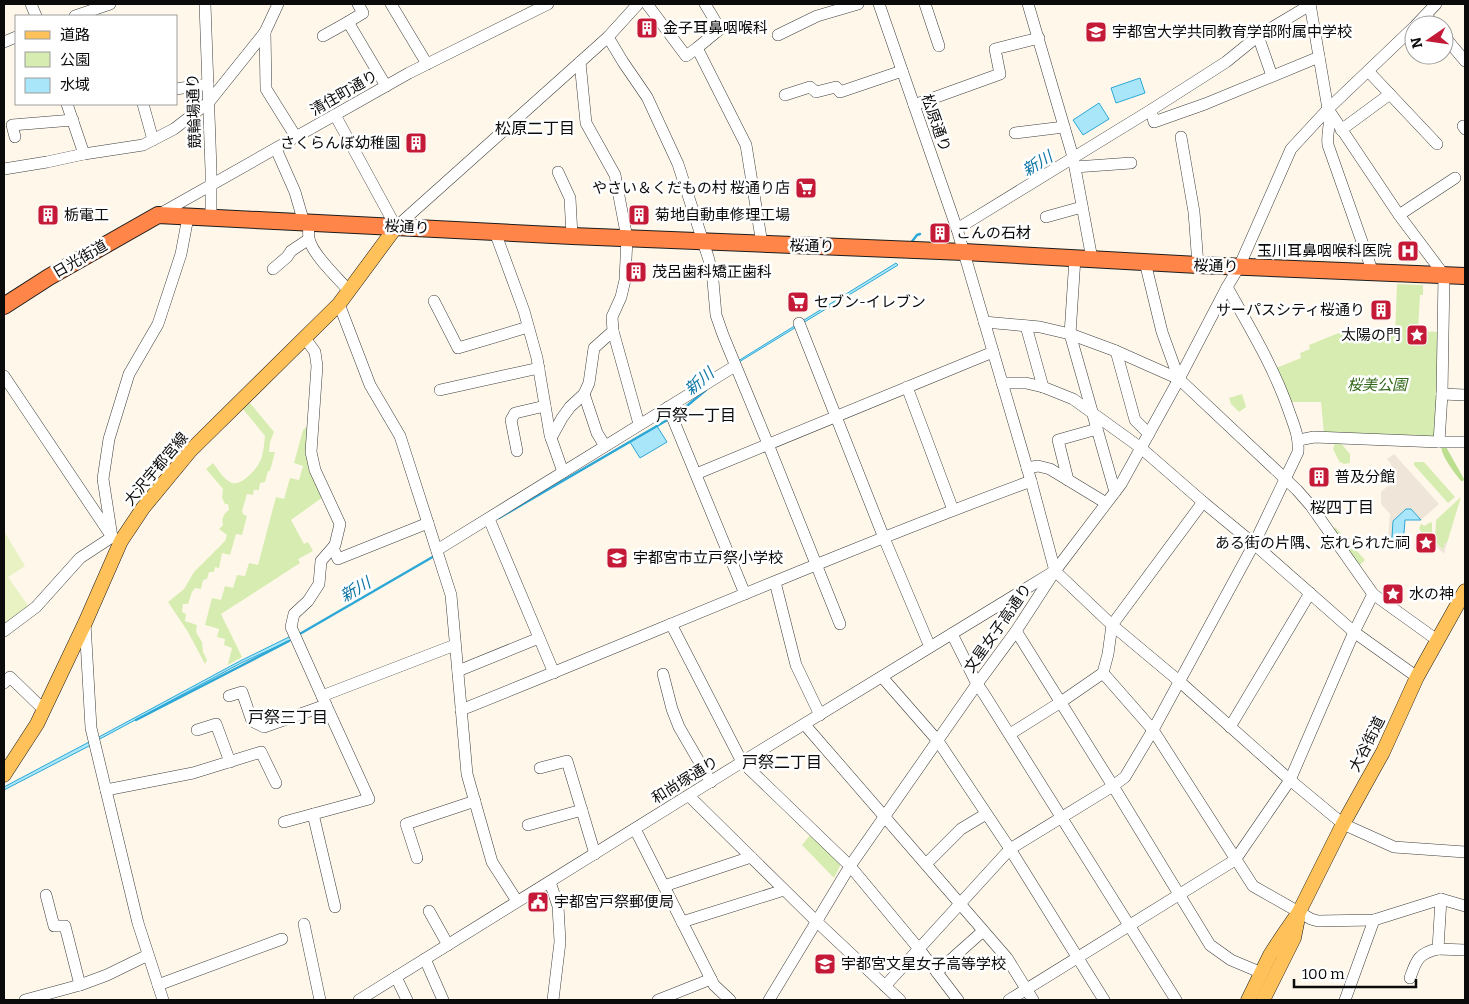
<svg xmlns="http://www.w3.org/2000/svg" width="1469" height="1004" font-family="Bitter,'Noto Sans JP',serif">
<rect width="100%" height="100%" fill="#fff8ea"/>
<g fill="#d7ecb1">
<polygon points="1397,284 1423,285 1423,295 1420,295 1418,331 1441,332 1437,436 1433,439 1324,434 1321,402 1289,402 1276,368 1301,358 1300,353 1310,349 1309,345 1341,332 1395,335"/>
<polygon points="1242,394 1246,407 1239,412 1231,404 1229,398"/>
<path d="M250,403L274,432L270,442L269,452H275L270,471H268L265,482L260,483L259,490H254L253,495L247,494L242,511L243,514L247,516L242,535L236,534L230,555L222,553L219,568L215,567L214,572H209L207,579L203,580L201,589L195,588L192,592L188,604H183L182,612L186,614L185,621L197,625L196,632L202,642L203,652L207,660L205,664L188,632L168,602L184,589L194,572L225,541L227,535L219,529L223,525C221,519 224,513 229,510L228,504H225L222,498L223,489L206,469L213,463C217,468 224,480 232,483C243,486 260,466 262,456C264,449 264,443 265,436L243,409Z"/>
<polygon points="310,424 323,497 291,520 304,544 308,542 313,551 298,559 300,563 221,614 242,657 228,665 228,664 232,648 224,645 225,639 217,637 219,629 205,625 212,598 221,600 225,586 233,588 237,575 245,576 249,563 258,565 276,497 284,499 290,478 299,480 303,466 294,463 303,430"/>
<polygon points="1336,441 1340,442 1350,454 1350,463 1343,464 1342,462 1340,463 1333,449"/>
<polygon points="1414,462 1424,462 1455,497 1448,503 1414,465"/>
<polygon points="1461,497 1447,543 1445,543 1443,550 1435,541 1436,520"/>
<path d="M1431,522L1432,523V538H1422V533C1419,530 1418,526 1422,524L1424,526Z"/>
<polygon points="1335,527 1365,560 1359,566 1333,530"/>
<polygon points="811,834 841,864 834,878 802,845"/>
</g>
<path fill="#bcde8f" d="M1441,445H1445L1464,479L1463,481H1461C1454,472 1441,456 1441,445Z"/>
<polygon fill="#e8f2c3" points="4,531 25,566 8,577 29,607 4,626"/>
<g fill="#efe6d9">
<polygon points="1394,454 1439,504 1421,520 1411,509 1392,537 1388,537 1390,514 1381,504 1381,492 1391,483 1391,464 1387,459"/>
<polygon points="1422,538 1435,539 1435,542 1443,550 1445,543 1447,543 1444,554 1435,545 1432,548 1415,547 1414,546"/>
</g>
<g fill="#aae6fa" stroke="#2ca7d6">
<polygon points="1140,78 1145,93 1116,103 1111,88"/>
<polygon points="1099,103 1109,119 1083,135 1073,120"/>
<polygon points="896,263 898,265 739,362 738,361"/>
<polygon points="657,426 667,442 640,458 630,442"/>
<polygon points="1406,509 1411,509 1421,520 1405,520 1404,533 1396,541 1388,540 1388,537 1392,537 1393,521"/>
<polygon points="291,636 293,639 241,663 98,740 97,738 240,661"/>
<polygon points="89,742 91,745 4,790 4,787"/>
</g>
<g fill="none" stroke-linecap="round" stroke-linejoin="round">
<g stroke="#2ca7d6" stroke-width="2.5">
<polyline points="910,244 917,235 920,234"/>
<polyline points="676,415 706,390"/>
<polyline points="499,518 669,419"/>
<polyline points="298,635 436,555"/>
<polyline points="136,720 289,641"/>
</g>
<g stroke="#3e3e3e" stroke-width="12">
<g id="minor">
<polyline points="31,4 36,16"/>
<polyline points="205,4 211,170 211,218"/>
<polyline points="278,4 265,32 266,89 296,137"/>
<polyline points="391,4 427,64"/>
<polyline points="647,4 686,56 697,48 746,145 762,244"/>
<polyline points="879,4 957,229 1031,481 1055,571 1112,625 1179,681 1290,780 1343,824 1394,847 1465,852"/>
<polyline points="925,4 939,46"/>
<polyline points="1028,4 1073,157 1092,259"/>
<polyline points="1310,4 1328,109 1399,215 1444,275 1442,394 1439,442"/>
<polyline points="1426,15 1434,25"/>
<polyline points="75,16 110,4"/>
<polyline points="348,22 363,13 358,4"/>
<polyline points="1416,25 1436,4"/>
<polyline points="778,35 817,16 858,4"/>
<polyline points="323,36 348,22 386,86"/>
<polyline points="1258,36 1272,76"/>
<polyline points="1444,36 1465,61"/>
<polyline points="608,37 623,62 647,97 678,164 709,260 713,281 716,315 723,335 768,444 840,624"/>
<polyline points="4,42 16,37"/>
<polyline points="697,48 720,29 705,4"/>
<polyline points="1368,71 1437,144"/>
<polyline points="176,89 208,84"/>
<polyline points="785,95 810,87 816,92 836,87 840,92 902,71"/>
<polyline points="67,104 84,154"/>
<polyline points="143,104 153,140"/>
<polyline points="914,105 1000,74 995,49 1039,38"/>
<polyline points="1151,110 1154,122 1205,104 1319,57"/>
<path d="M1328,111C1332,122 1326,134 1328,145L1373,273"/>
<polyline points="335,115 396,227 608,37 638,4"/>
<polyline points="1463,126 1465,129"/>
<polyline points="1341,130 1390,94"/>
<polyline points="1015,133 1064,127"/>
<polyline points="15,137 12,125 73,120"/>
<polyline points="1181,137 1194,212 1198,265"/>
<polyline points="276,149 295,192 304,223"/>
<polyline points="1075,167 1131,163"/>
<polyline points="4,169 47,162 84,154 143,145 174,129 209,102 265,32"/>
<polyline points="558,172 570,198 572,236"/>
<polyline points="158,215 409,73 548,4"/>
<polyline points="1399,215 1455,178"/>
<polyline points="1046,217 1082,207"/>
<path d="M309,223C309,228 308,234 309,239C313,255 338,278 349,291"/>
<polyline points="957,229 1151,110 1226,62 1258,36 1310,5"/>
<polyline points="495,232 524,311 537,358 550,435 563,472"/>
<polyline points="1075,258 1070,334 1115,492"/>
<polyline points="1145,262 1162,332 1179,379"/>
<polyline points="273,269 287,257 291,251 309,239"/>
<polyline points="434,301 458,348 528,327"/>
<polyline points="339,304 370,385 400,436 451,595 467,774 492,862 517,901"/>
<polyline points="984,322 1040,327 1070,334 1116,351 1179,379 1297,490 1311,506 1373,594 1437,640"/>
<polyline points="799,323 884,538 930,647"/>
<polyline points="1026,326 1043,387"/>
<polyline points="613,331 639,424"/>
<polyline points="1116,351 1135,420 1149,434"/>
<polyline points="4,376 110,534"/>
<polyline points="1002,383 1026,383 1043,387 1073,399 1141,448 1203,502 1254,544 1354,632 1417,677"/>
<polyline points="907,387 953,510"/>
<polyline points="440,390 539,368"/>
<polyline points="584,394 597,433 605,446"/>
<polyline points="1442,394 1465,395"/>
<polyline points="668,407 745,594"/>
<polyline points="551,438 562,418 570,407 584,394 589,383 594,348 613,331 612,317 621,297 625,280 627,238 615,175 586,123 580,62"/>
<polyline points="1299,440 1314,437 1439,442 1465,442"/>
<polyline points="517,451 511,420 515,413 545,406"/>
<polyline points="1027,468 1038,466 1050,469 1106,503"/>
<polyline points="696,474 993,352"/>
<polyline points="1068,480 1058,440 1097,429"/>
<polyline points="489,519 554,673"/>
<polyline points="333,548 338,559 428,523"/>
<polyline points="437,550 735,366"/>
<polyline points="775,582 796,665 820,715"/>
<polyline points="85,623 91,728 138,923 163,1000"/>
<polyline points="671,624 742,762 850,866 919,949 958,1000"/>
<polyline points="4,631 36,607 80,558 112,537 103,479 109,439 129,374 158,324 181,254 188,217"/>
<polyline points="1016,631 1113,786 1210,945 1231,960 1262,973"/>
<polyline points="952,634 977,684 984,694 1176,1000"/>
<polyline points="458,671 539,638"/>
<polyline points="1103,673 1153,730 1253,886 1311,919 1318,921 1374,920 1441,899 1465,906"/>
<polyline points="663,674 672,709 679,727 711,782"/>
<polyline points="882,677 938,741 1010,849 1104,1000"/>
<polyline points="4,683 10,677 44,710"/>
<polyline points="229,696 242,692 252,721 264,727 326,705 291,627 294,614 308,601 319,584 321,561 335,545 340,524 315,470 311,452 317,366 315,352 305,338"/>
<polyline points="322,696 455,645"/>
<path d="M461,710C651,634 839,552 1031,481"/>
<polyline points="805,725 1007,958 1033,1000"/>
<polyline points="1230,727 1310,593"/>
<polyline points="197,730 216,724 230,762"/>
<polyline points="1010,734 1061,702 1103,673 1108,654 1112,625 1203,502"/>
<polyline points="540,768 567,761 595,854"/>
<polyline points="106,790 193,773 261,752 276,783"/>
<polyline points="689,796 816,921 900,1000"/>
<polyline points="313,814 335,907"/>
<polyline points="284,822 369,799 326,705"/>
<polyline points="528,825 582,810"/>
<polyline points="635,829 714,985 730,1000"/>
<polyline points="417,858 406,824 475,801"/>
<polyline points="926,864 961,829 986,814"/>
<polyline points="550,882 558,906 560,942 553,1000"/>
<polyline points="664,886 751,857"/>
<polyline points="46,895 54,926 65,926 80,985"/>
<polyline points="429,911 448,945"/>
<polyline points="682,922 784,890"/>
<polyline points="304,924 320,1000"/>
<polyline points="1438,949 1465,950"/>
<polyline points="425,959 443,1000"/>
<polyline points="937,972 983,931"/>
<polyline points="396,977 407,1000"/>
<path d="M1410,978C1416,961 1418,953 1438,949L1441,899"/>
<polyline points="158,985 282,939"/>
<path d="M885,986L1010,849L1113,786L1125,777L1153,730L1254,544L1298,452C1299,437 1295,428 1290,414C1275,369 1250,328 1227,287"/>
<polyline points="25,1000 80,985 107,975 148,955"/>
<polyline points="359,1000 742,762 1053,572"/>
<polyline points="658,1000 711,979"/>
<polyline points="769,1000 850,866 977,684 1016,631 1055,571 1121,484 1179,379 1227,287 1239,267 1291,149 1328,109 1414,27"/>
<polyline points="1009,1000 1235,860 1290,780 1354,632 1373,594"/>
<polyline points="1345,1000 1374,920"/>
</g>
</g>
<g stroke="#1c1c1c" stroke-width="15">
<g id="major">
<polyline points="4,775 37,724 85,623 121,541 143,508 190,451 339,304 396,227"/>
<polyline points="1248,1000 1270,955 1281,938 1299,912 1343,824 1383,752 1417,677 1465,591"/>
<polyline points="1263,1000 1294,938 1298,918"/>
</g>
</g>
<g stroke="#1c1c1c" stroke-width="18">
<polyline id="highway" points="4,306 49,277 158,215 572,236 964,252 1198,265 1465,276"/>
</g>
<use href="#minor" stroke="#fff" stroke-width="11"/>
<use href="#major" stroke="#ffc25a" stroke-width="14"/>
<use href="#highway" stroke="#ff8548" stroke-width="16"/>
</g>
<defs>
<g id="building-square" transform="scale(1.125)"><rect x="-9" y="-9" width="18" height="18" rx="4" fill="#c41a37" stroke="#fff"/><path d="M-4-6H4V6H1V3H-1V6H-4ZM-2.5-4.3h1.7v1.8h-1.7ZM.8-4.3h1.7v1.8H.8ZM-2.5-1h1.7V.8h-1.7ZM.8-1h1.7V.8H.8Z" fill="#fff"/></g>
<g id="school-square" transform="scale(1.125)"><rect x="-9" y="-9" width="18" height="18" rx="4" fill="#c41a37" stroke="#fff"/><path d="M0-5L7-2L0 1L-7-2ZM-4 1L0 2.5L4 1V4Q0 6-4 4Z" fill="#fff"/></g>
<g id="supermarket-square" transform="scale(1.125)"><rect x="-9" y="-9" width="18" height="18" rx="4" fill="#c41a37" stroke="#fff"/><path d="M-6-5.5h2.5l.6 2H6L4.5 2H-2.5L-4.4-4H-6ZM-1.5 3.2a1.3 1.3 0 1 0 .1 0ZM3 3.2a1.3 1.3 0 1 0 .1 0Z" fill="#fff"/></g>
<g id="hospital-square" transform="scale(1.125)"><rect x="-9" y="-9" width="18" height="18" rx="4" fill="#c41a37" stroke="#fff"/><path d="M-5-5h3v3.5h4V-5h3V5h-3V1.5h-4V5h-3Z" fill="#fff"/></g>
<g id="sight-square" transform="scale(1.125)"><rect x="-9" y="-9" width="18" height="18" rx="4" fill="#c41a37" stroke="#fff"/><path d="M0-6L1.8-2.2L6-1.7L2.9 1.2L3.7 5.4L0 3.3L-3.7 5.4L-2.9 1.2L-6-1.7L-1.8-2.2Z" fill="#fff"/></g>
<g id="civic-square" transform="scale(1.125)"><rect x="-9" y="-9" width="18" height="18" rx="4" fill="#c41a37" stroke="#fff"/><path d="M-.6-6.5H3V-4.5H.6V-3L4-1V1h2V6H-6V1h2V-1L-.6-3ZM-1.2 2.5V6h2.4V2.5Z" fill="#fff"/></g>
</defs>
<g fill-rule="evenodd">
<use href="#building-square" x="647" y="28"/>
<use href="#school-square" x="1096" y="32"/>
<use href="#building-square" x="416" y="143"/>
<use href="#supermarket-square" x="806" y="188"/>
<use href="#building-square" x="48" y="215"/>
<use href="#building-square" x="639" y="215"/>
<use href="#building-square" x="940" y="233"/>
<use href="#hospital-square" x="1408" y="251"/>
<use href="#building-square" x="636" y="272"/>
<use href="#supermarket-square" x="798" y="302"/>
<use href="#building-square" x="1381" y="310"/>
<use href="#sight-square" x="1417" y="335"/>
<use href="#building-square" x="1319" y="477"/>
<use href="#sight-square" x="1426" y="543"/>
<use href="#school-square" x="617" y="558"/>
<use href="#sight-square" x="1393" y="594"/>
<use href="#civic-square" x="538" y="902"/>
<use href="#school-square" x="825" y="964"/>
</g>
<g text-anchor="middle" stroke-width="5" stroke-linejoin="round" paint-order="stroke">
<g font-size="15" fill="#0b0b0b" stroke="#fff" text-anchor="start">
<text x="663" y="33">金子耳鼻咽喉科</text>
<text x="1112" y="37">宇都宮大学共同教育学部附属中学校</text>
<text x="400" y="148" text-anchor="end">さくらんぼ幼稚園</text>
<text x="790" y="193" text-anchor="end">やさい＆くだもの村 桜通り店</text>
<text x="64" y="220">栃電工</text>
<text x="655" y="220">菊地自動車修理工場</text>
<text x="956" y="238">こんの石材</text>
<text x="1392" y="256" text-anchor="end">玉川耳鼻咽喉科医院</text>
<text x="652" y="277">茂呂歯科矯正歯科</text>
<text x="814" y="307">セブン-イレブン</text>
<text x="1365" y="315" text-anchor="end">サーパスシティ桜通り</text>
<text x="1401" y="340" text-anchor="end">太陽の門</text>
<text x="1335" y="482">普及分館</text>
<text x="1410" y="548" text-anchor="end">ある街の片隅、忘れられた祠</text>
<text x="633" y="563">宇都宮市立戸祭小学校</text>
<text x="1409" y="599">水の神</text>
<text x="554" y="907">宇都宮戸祭郵便局</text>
<text x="841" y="969">宇都宮文星女子高等学校</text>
</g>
<g font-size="15" fill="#0b0b0b" stroke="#fff">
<text transform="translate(344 93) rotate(-30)" y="5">清住町通り</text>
<text transform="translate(194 111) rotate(-92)" y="5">競輪場通り</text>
<text transform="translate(936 123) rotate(71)" y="5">松原通り</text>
<text transform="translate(407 227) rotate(3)" y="5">桜通り</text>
<text transform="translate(812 246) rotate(2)" y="5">桜通り</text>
<text transform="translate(80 259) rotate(-30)" y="5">日光街道</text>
<text transform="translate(1216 266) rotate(2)" y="5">桜通り</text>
<text transform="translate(156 469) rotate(-50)" y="5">大沢宇都宮線</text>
<text transform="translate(998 628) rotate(-55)" y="5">文星女子高通り</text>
<text transform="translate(1367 744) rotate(-63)" y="5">大谷街道</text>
<text transform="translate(685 780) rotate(-32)" y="5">和尚塚通り</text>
</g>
<g font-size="15" font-style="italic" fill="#326718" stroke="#fff">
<text x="1377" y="390">桜美公園</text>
</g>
<g font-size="16" fill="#0b0b0b" stroke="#fff">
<text x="535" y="134">松原二丁目</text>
<text x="696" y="421">戸祭一丁目</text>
<text x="1342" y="513">桜四丁目</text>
<text x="288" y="723">戸祭三丁目</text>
<text x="782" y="768">戸祭二丁目</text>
</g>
<g font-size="16" font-style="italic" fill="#0d75a5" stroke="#fff">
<text transform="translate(1037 163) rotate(-31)" y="6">新川</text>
<text transform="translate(699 381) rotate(-40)" y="6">新川</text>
<text transform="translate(355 589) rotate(-30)" y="6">新川</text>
</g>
</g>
<rect width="1469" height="1004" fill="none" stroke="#0b0b0b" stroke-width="10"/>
<rect x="15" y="15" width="162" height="90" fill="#ffffff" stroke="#9d9d9d"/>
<rect x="25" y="31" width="25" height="8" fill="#ffc25a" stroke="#9d9d9d"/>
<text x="60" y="40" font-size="15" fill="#0b0b0b">道路</text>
<rect x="25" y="52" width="25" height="15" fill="#d7ecb1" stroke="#9d9d9d"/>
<text x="60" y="65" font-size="15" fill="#0b0b0b">公園</text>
<rect x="25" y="78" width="25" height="15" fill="#aae6fa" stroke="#9d9d9d"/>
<text x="60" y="90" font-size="15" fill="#0b0b0b">水域</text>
<g transform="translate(1429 40) rotate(257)"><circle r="24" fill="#ffffff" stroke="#9d9d9d"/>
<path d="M0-4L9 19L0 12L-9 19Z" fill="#c41a37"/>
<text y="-8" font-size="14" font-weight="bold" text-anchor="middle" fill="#0b0b0b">N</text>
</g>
<path d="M1294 979v8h122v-8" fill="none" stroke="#0b0b0b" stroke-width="2.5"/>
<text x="1302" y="979" font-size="15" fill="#0b0b0b" stroke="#ffffff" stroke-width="4" paint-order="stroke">100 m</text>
</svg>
